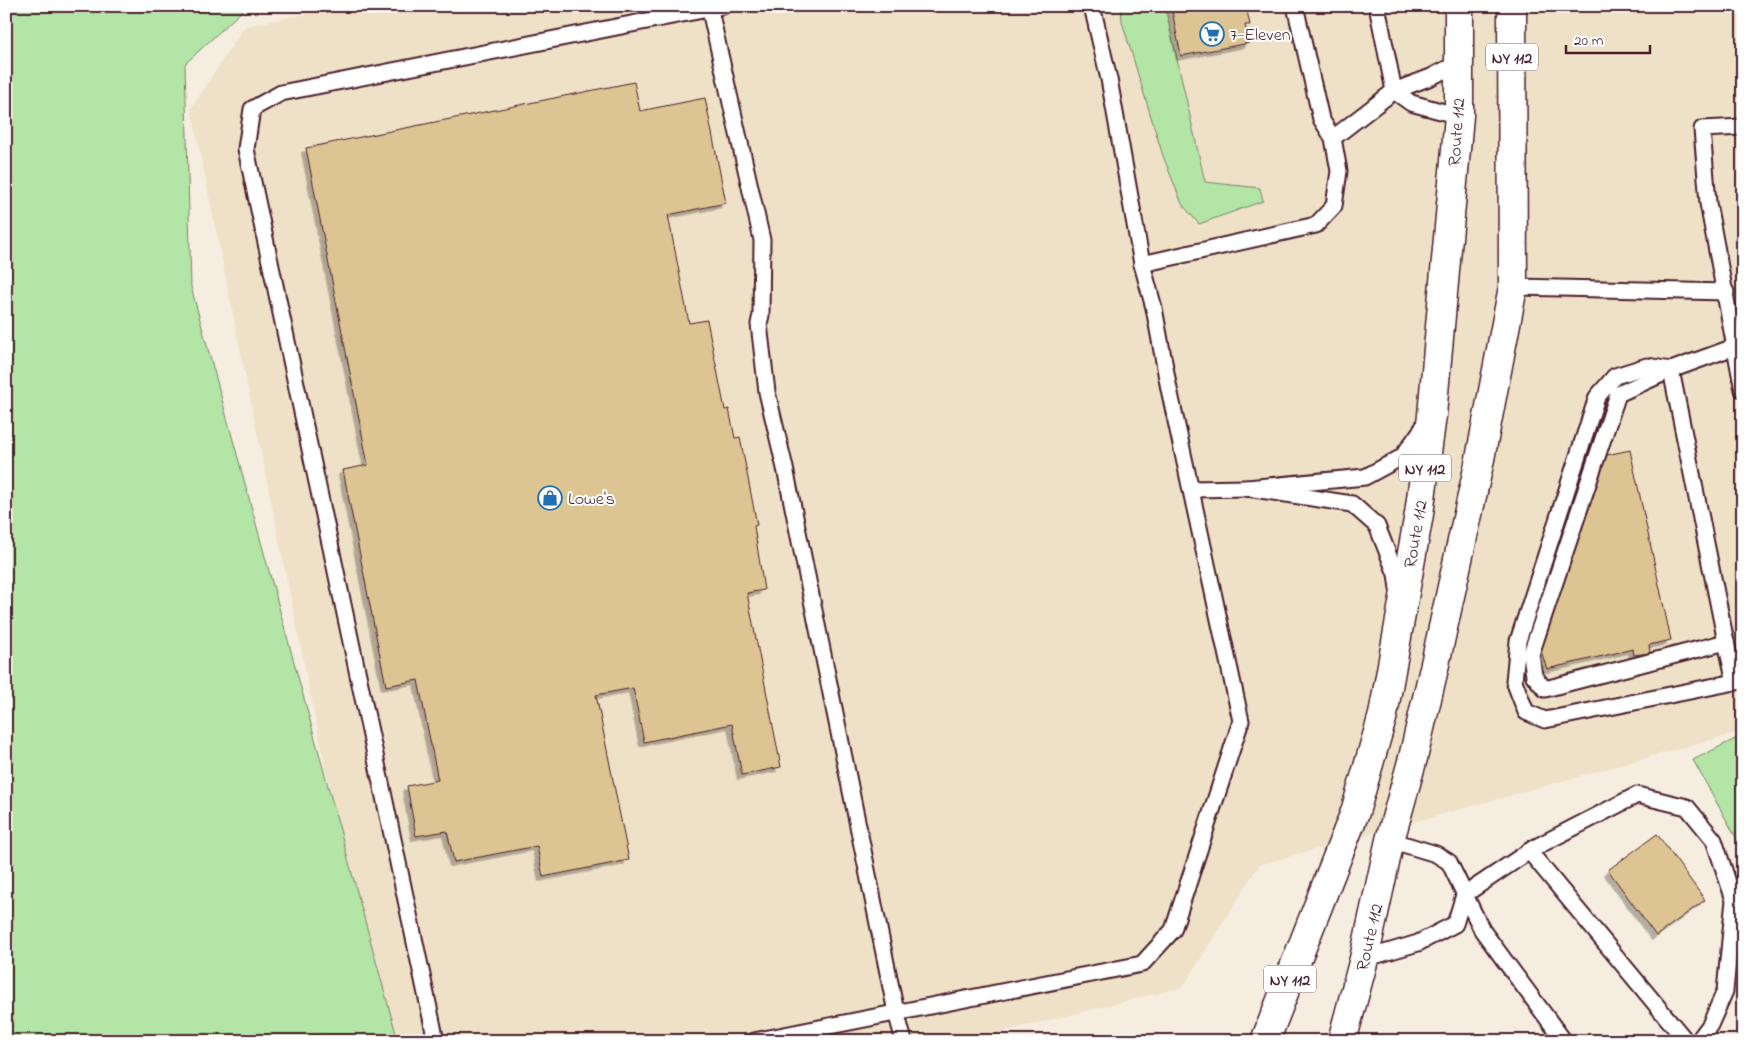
<svg xmlns="http://www.w3.org/2000/svg" width="1749" height="1047" font-family="'Indie Flower',sans-serif">
<defs>
<filter id="shadow"><feDropShadow dx="-4.5" dy="4.5" stdDeviation="0" flood-color="#0004"/></filter>
</defs>
<rect width="100%" height="100%" fill="#f5eddf"/>
<filter id="ink" filterUnits="userSpaceOnUse"><feTurbulence type="fractalNoise" baseFrequency=".02" numOctaves="2"/><feDisplacementMap in="SourceGraphic" scale="10" xChannelSelector="R" yChannelSelector="G"/><feConvolveMatrix kernelMatrix="1 2 1 2 8 2 1 2 1" color-interpolation-filters="sRGB"/></filter>
<g filter="url(#ink)">
<polygon fill="#eee1c8" points="346,6 1743,6 1743,731 1259,865 1183,987 965,1041 381,1041 191,108 245,26"/>
<g fill="#b2e5a6" stroke="#7e8268">
<polygon points="6,6 247,6 185,64 191,287 398,1041 6,1041"/>
<polygon points="1121,6 1165,6 1205,182 1260,188 1263,201 1199,224 1182,204 1163,156 1122,22"/>
<polygon points="1743,735 1743,850 1693,760"/>
</g>
<g fill="#ddc493" stroke="#4a1f2b" filter="url(#shadow)">
<polygon points="1171,6 1246,6 1250,25 1245,25 1249,43 1181,56"/>
<polygon points="634,82 640,111 705,98 726,203 668,215 689,323 707,320 725,410 729,409 735,438 740,437 757,525 754,526 764,590 747,593 781,767 742,775 732,724 644,742 633,688 596,695 629,860 543,877 537,846 454,862 447,831 416,836 407,786 438,780 418,680 386,686 343,470 368,465 306,148"/>
<polygon points="1630,450 1671,640 1649,645 1650,653 1634,655 1633,649 1547,669 1541,651 1607,455"/>
<polygon points="1657,834 1705,900 1656,936 1608,870"/>
</g>
<g fill="none" stroke-linecap="round" stroke-linejoin="round">
<g stroke="#4a1f2b" stroke-width="19">
<g id="service">
<polyline points="709,6 762,240 761,315 759,324 767,392 785,468 896,1012 904,1041"/>
<polyline points="1377,6 1394,91 1411,103 1459,116"/>
<polyline points="1743,127 1702,129 1708,203 1743,390"/>
<polyline points="1333,138 1394,91 1431,77 1460,62"/>
<polyline points="1142,264 1316,225 1334,206 1339,171 1333,138 1321,119 1295,6"/>
<polyline points="1513,287 1726,292"/>
<polyline points="1734,347 1671,370 1726,642 1735,682 1743,681"/>
<polyline points="1671,370 1647,366 1615,376 1597,397 1518,641 1514,681 1526,712 1545,720 1735,682"/>
<polyline points="1671,370 1618,394 1531,654 1534,676 1545,689 1726,642"/>
<polyline points="1191,489 1247,488"/>
<polyline points="1398,589 1396,574 1377,526 1352,504 1247,488 1365,477 1402,457 1427,422"/>
<polyline points="1390,840 1436,854 1449,862 1482,930 1564,1041"/>
<polyline points="1529,851 1686,1041"/>
<polyline points="1364,959 1418,943 1455,924 1464,895 1534,848 1637,795 1687,807 1714,840 1734,900 1725,991 1710,1025 1698,1041"/>
<polyline points="436,1041 246,149 252,109 281,93 723,6"/>
<polyline points="754,1041 1142,964 1173,930 1241,721 1169,389 1154,308 1142,264 1109,79 1092,6"/>
</g>
</g>
<g stroke="#4a1f2b" stroke-width="31">
<g id="primary">
<polyline points="1265,1041 1355,812 1383,715 1419,514 1432,415 1459,116 1459,6"/>
<polyline points="1342,1041 1364,959 1390,840 1413,758 1435,664 1479,464 1513,287 1512,6"/>
</g>
</g>
<use href="#service" stroke="#fff" stroke-width="15"/>
<use href="#primary" stroke="#fff" stroke-width="28"/>
</g>
</g>
<defs>
<g id="supermarket-ring" transform="scale(1.25)"><circle r="9.5" fill="#fff" stroke="#1f6fb2" stroke-width="1.5"/><path d="M-6-5.5h2.5l.6 2H6L4.5 2H-2.5L-4.4-4H-6ZM-1.5 3.2a1.3 1.3 0 1 0 .1 0ZM3 3.2a1.3 1.3 0 1 0 .1 0Z" fill="#1f6fb2"/></g>
<g id="shop-ring" transform="scale(1.25)"><circle r="9.5" fill="#fff" stroke="#1f6fb2" stroke-width="1.5"/><path d="M-5-2.5h2.3a2.7 3.5 0 0 1 5.4 0H5L5.5 6h-11ZM-1.5-2.5h3a1.5 2.3 0 0 0-3 0Z" fill="#1f6fb2"/></g>
</defs>
<g fill-rule="evenodd">
<use href="#supermarket-ring" x="1212" y="34"/>
<use href="#shop-ring" x="550" y="498"/>
</g>
<g text-anchor="middle" stroke-width="4" stroke-linejoin="round" paint-order="stroke">
<g fill="#fff" stroke="#80626b" stroke-width="1">
<rect x="1486" y="43.5" width="52" height="27" rx="4"/>
<rect x="1399" y="454.5" width="52" height="27" rx="4"/>
<rect x="1264" y="965.5" width="52" height="27" rx="4"/>
</g>
<g font-size="16" font-weight="bold" fill="#4a1f2b">
<text x="1512" y="63">NY 112</text>
<text x="1425" y="474">NY 112</text>
<text x="1290" y="985">NY 112</text>
</g>
<g font-size="18" fill="#4a1f2b" stroke="#fff" text-anchor="start">
<text x="1230" y="40">7-Eleven</text>
<text x="568" y="504">Lowe's</text>
</g>
<g font-size="18" fill="#4a1f2b" stroke="#fff">
<text transform="translate(1456 132) rotate(-86)" y="6">Route 112</text>
<text transform="translate(1415 534) rotate(-80)" y="6">Route 112</text>
<text transform="translate(1369 937) rotate(-77)" y="6">Route 112</text>
</g>
</g>
<rect width="1749" height="1047" fill="none" stroke="#fff" stroke-width="25"/>
<rect x="12" y="12" width="1724" height="1022" fill="none" stroke="#4a1f2b" stroke-width="2" filter="url(#ink)"/>
<path d="M1566 45v8h84v-8" fill="none" stroke="#4a1f2b" stroke-width="2.5"/>
<text x="1574" y="45" font-size="15" fill="#4a1f2b" stroke="#ffffff" stroke-width="4" paint-order="stroke">20 m</text>
</svg>
